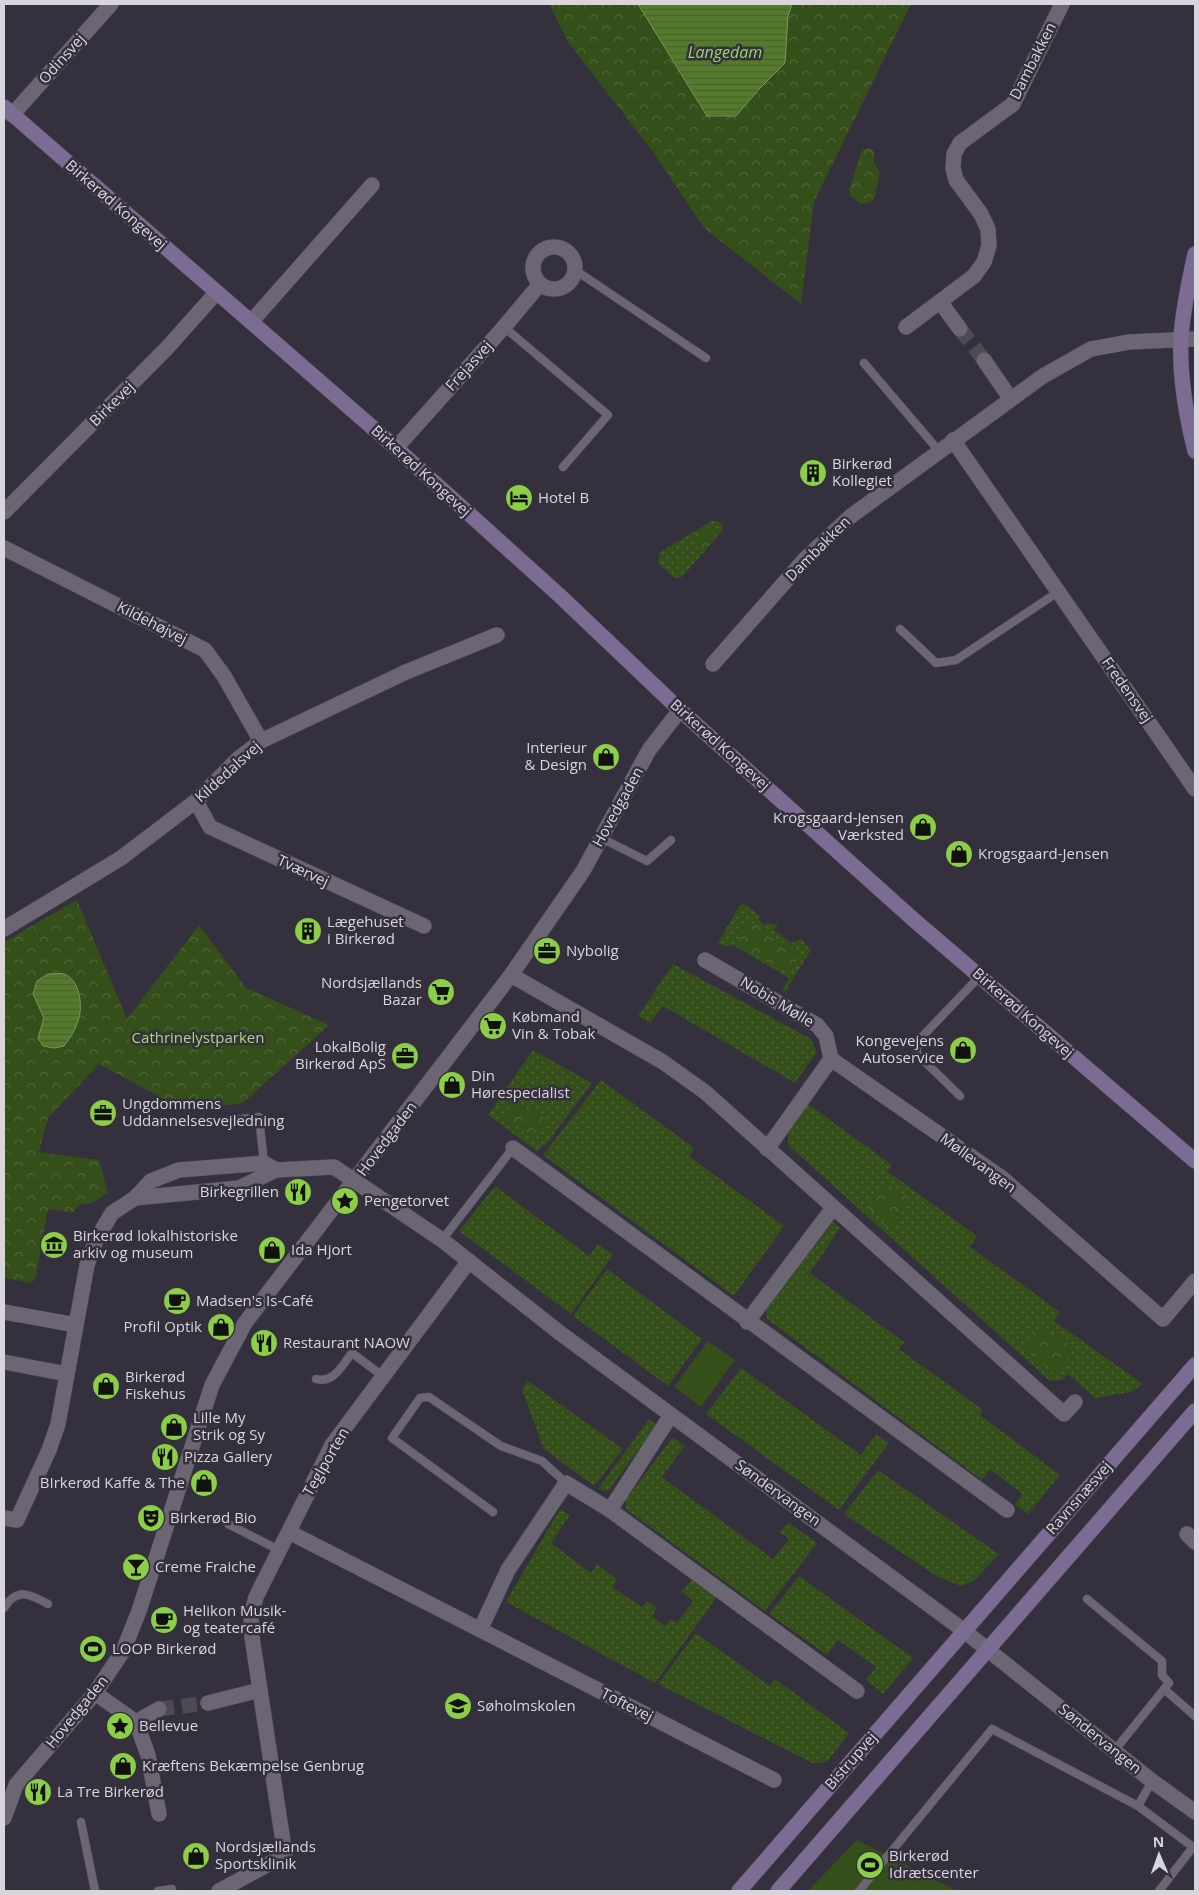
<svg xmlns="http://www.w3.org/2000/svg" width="1199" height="1895" font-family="'Open Sans',sans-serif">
<defs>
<pattern id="grass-dots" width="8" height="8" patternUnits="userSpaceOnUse" patternTransform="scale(1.25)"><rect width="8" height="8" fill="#344f19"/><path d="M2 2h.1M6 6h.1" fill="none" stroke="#51673a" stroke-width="1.8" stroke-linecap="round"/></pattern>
<pattern id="park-crowns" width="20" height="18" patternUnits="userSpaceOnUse" patternTransform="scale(1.25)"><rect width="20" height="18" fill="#344f19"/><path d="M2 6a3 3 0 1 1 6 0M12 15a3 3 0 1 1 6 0" fill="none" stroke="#51673a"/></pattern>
<pattern id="water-rules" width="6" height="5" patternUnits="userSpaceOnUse" patternTransform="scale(1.25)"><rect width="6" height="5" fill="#537b2a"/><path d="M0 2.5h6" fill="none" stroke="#4b6035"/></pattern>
</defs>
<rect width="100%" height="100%" fill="#35303d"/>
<g fill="url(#grass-dots)">
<polygon points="712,521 718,521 722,524 723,530 682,577 674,578 658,563 659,553"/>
<polygon points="744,904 760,916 758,919 764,925 769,923 778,925 774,930 791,943 801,939 811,950 785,992 782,990 789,978 733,945 726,946 718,943 740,905"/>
<polygon points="673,964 811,1039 817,1052 795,1083 663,1006 650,1023 638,1016"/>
<polygon points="533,1050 592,1083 545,1146 543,1145 537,1151 488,1115"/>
<polygon points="601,1080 694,1148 689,1156 784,1226 734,1296 543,1155"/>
<polygon points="808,1104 892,1165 887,1171 977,1236 970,1247 1060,1312 1054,1321 1143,1384 1131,1392 1095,1398 1068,1374 1062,1380 1050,1381 788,1145 788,1132"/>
<polygon points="495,1186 589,1256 598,1244 613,1255 571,1314 459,1231"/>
<polygon points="833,1222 840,1228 810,1273 904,1342 899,1349 983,1410 980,1415 1060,1475 1028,1514 1015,1505 1022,1494 990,1469 982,1480 767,1319 766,1310"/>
<polygon points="607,1269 702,1339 668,1386 573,1316"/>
<polygon points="741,1368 861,1455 876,1434 889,1443 839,1510 706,1414"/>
<polygon points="528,1381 623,1449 594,1486 544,1449 522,1390"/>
<polygon points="649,1419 657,1425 611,1487 612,1489 605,1491 598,1489"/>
<polygon points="673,1437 685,1446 662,1477 773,1559 789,1539 780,1532 788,1522 817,1543 765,1611 626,1509 626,1499"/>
<polygon points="878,1470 999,1554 974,1581 961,1586 938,1577 844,1514"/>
<polygon points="560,1509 570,1515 551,1543 591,1573 597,1564 617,1579 612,1587 642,1607 647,1601 657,1608 652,1616 665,1626 671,1619 677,1623 693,1601 682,1591 695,1576 719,1594 655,1683 506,1602"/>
<polygon points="799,1576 913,1658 883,1694 866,1680 876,1667 838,1640 827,1655 769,1614"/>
<polygon points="696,1633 770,1686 775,1679 849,1733 827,1762 812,1763 658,1684"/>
</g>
<g fill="url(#park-crowns)">
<polygon points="549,4 911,4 814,202 801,304 704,228 653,152 568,42"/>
<polygon points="870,148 874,152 874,163 880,173 875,196 870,203 861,204 851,197 849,190 861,153 864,149"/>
<polygon points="707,526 717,537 703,553 688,537"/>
<polygon points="77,900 127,1019 199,925 246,988 329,1025 243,1103 186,1111 99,1064 48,1118 39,1152 99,1160 108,1193 92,1203 79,1205 72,1213 48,1209 36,1276 32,1283 4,1278 4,942"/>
<polygon points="749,921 801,954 788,975 736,942"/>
<polygon points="516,1100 546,1119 534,1138 504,1118"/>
<polygon points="886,1182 910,1199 892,1226 868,1208"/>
<polygon points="1042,1326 1074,1348 1056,1375 1022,1346"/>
</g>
<g fill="#344f19">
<polygon points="708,1341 735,1360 701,1407 674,1387"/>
<polygon points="857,1840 957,1891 808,1891"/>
</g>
<g fill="url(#water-rules)" stroke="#7b9660">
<polygon points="638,4 792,4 788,16 785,63 760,88 736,116 707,116"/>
<path d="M48,974C53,974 60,973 64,974C70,976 75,982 77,988C85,1010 78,1028 64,1046L54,1048L43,1046L38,1038L44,1018L33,994L37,981Z"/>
</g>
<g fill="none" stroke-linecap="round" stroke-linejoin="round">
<g stroke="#4d4955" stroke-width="15" stroke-dasharray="15 8" stroke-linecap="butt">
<polyline points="960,329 984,360"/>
<polyline points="159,1709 208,1703"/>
</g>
<g stroke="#514d58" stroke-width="9">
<g id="lane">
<polyline points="575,270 706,358"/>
<polyline points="504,327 608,415 563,467"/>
<polyline points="864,363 939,451"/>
<polyline points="900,629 936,663 956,660 1058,592"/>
<polyline points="601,838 647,861 671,840"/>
<polyline points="960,1096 917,1054 917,1042 980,976"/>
<polyline points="207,1123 259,1117 264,1163"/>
<polyline points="442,1240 513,1148"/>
<path d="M316,1379C334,1384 342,1365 352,1353L384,1377"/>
<polyline points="493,1512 392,1438 420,1398 429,1397 501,1446 542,1461 566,1483"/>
<polyline points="228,1524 279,1550"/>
<polyline points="1087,1599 1162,1661 1162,1675 1169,1683 1114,1751"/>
<path d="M4,1608C17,1587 30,1594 48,1604"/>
<polyline points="1164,1689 1195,1716"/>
<polyline points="1138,1806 1152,1781"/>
<polyline points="81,1822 95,1891"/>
<polyline points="158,1891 172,1889 172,1891"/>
<polyline points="859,1891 992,1729 1138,1806 1193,1847 1159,1891"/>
</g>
</g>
<g stroke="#514d58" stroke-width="16">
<g id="street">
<polyline points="12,115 111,4"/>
<circle cx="554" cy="268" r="21"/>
<polyline points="941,303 960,329"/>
<polyline points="251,322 372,185"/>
<polyline points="906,327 974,276 984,262 989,246 988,229 981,214 956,180 953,168 954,154 960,143 1013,104 1062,4"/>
<polyline points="984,360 1010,398"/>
<polyline points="953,440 1195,789"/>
<polyline points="396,448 504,327 540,284"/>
<polyline points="4,512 167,348 216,293"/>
<polyline points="4,548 205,650 224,676 261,741"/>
<polyline points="713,664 805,559 851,516 1043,376 1091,349 1129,342 1195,339"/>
<polyline points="196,801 210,827 424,926"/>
<polyline points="4,929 121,858 196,801 238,759 261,741 406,672 497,635"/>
<polyline points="705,960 817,1025 826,1036 831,1059"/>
<polyline points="511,975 663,1062 705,1092 1064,1414 1075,1402"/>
<polyline points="513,1148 1007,1510"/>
<polyline points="767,1149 831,1059 1002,1178 1163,1319 1195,1281"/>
<polyline points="135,1198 239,1188 276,1170 334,1167 442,1240 560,1333 963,1630 1152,1781 1195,1812"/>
<polyline points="4,1312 76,1325"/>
<polyline points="747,1322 833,1208"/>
<polyline points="4,1362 67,1374"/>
<polyline points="610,1510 671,1415"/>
<polyline points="4,1518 17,1520 49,1450 58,1424 87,1265 96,1240 112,1213 135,1198 151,1181 179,1170 264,1163 276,1170"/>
<polyline points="289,1532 774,1780"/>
<polyline points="1187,1534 1195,1542"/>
<polyline points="480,1630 508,1570 566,1483 610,1510 857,1691"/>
<polyline points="95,1693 136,1722 148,1755 159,1814"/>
<polyline points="208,1703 260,1690"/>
<polyline points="136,1722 159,1709"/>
<polyline points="4,1818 16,1785 95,1693 123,1651 139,1611 212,1385 245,1323 511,975 583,871 649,750 680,710"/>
<polyline points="219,1891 285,1855 252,1637 251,1616 256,1597 332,1445 469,1261"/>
</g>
</g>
<g stroke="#514d58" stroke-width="16">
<g id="secondary">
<polyline points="4,107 396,448 559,595 680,710 914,920 1195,1161"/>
<path d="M1195,254C1189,281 1183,309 1181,337C1179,375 1186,415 1195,451"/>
<polyline points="739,1891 1195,1365"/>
<polyline points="778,1891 1195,1411"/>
</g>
</g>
<use href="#lane" stroke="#6b6574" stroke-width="8"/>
<use href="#street" stroke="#6b6574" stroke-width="15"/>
<use href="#secondary" stroke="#7c6c94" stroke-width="15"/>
</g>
<defs>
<g id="building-disc" transform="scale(1.4375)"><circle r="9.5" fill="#8cce45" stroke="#35303d"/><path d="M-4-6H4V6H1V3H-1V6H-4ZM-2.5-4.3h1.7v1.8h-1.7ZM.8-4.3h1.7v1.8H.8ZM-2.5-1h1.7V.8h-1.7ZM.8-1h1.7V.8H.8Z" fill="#111"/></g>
<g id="hotel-disc" transform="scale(1.4375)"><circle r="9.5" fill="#8cce45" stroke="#35303d"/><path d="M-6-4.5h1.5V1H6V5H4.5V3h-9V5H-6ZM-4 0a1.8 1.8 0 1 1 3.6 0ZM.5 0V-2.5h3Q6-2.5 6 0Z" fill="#111"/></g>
<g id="shop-disc" transform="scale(1.4375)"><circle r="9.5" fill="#8cce45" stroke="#35303d"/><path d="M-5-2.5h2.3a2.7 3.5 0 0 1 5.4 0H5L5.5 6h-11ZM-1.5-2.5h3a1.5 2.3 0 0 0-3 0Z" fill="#111"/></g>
<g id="office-disc" transform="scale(1.4375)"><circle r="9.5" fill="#8cce45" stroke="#35303d"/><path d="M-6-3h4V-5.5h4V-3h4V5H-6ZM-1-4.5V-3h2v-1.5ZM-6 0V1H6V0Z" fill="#111"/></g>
<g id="supermarket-disc" transform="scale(1.4375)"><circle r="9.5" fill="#8cce45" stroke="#35303d"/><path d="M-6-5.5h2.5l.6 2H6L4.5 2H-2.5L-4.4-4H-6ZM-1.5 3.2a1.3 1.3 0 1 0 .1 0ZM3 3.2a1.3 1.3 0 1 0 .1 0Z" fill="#111"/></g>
<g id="restaurant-disc" transform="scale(1.4375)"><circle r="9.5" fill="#8cce45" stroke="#35303d"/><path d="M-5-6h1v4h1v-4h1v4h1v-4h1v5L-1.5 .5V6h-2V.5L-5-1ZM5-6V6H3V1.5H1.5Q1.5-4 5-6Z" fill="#111"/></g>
<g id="sight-disc" transform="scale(1.4375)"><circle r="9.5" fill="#8cce45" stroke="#35303d"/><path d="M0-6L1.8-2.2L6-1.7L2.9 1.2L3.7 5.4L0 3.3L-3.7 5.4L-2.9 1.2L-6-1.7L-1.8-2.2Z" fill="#111"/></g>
<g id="museum-disc" transform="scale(1.4375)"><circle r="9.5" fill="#8cce45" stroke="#35303d"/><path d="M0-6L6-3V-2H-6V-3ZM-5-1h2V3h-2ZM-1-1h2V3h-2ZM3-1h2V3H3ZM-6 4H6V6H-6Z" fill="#111"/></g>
<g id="cafe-disc" transform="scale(1.4375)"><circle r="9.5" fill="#8cce45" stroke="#35303d"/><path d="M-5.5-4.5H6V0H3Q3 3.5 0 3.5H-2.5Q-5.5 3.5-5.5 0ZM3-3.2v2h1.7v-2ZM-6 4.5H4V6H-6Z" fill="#111"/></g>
<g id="theatre-disc" transform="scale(1.4375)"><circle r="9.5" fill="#8cce45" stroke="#35303d"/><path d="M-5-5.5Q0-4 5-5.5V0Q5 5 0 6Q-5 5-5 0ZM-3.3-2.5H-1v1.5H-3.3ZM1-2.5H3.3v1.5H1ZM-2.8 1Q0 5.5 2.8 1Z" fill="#111"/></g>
<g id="bar-disc" transform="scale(1.4375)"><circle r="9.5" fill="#8cce45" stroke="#35303d"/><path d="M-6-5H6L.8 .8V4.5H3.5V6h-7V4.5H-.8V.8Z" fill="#111"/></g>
<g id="stadium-disc" transform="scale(1.4375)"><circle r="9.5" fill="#8cce45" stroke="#35303d"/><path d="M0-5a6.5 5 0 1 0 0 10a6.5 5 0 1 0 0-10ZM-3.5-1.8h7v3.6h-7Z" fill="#111"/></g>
<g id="school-disc" transform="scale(1.4375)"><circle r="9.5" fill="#8cce45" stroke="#35303d"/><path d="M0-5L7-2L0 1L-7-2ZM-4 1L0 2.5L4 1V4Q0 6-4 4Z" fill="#111"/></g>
</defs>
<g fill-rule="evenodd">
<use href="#building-disc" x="813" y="473"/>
<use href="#hotel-disc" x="519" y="498"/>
<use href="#shop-disc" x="606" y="757"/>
<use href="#shop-disc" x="923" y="827"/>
<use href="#shop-disc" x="959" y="854"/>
<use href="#building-disc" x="308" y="931"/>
<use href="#office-disc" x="547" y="951"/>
<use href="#supermarket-disc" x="441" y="992"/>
<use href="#supermarket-disc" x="493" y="1026"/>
<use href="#shop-disc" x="963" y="1050"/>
<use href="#office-disc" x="405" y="1056"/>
<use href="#shop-disc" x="452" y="1085"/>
<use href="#office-disc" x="103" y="1113"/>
<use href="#restaurant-disc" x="298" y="1192"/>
<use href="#sight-disc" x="345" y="1201"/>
<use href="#museum-disc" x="54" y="1245"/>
<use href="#shop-disc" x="272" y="1250"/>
<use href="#cafe-disc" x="177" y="1301"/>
<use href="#shop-disc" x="221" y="1327"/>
<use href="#restaurant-disc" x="264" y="1343"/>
<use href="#shop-disc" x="106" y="1386"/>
<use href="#shop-disc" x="174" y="1427"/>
<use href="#restaurant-disc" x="165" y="1457"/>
<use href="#shop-disc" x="204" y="1483"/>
<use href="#theatre-disc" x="151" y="1518"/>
<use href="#bar-disc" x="136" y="1567"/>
<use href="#cafe-disc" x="164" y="1620"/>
<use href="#stadium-disc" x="93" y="1649"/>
<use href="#school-disc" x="458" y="1706"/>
<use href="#sight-disc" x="120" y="1726"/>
<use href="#shop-disc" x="123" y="1766"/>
<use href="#restaurant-disc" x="38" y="1792"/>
<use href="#shop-disc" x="196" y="1856"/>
<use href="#stadium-disc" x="870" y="1865"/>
</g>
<g text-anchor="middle" stroke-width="5" stroke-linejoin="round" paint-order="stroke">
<g font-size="15" fill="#d8d5dd" stroke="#35303d">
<text transform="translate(62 59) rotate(-48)" y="5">Odinsvej</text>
<text transform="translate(1033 61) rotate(-63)" y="5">Dambakken</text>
<text transform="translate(116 205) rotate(41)" y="5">Birkerød Kongevej</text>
<text transform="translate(469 366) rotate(-48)" y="5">Frejasvej</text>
<text transform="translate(112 404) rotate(-45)" y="5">Birkevej</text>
<text transform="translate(421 471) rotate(42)" y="5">Birkerød Kongevej</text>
<text transform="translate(818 549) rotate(-45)" y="5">Dambakken</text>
<text transform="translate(152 623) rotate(27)" y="5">Kildehøjvej</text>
<text transform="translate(1127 690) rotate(55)" y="5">Fredensvej</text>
<text transform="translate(720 745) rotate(42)" y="5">Birkerød Kongevej</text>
<text transform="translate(228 772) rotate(-42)" y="5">Kildedalsvej</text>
<text transform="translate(618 807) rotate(-61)" y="5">Hovedgaden</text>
<text transform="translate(303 871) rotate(25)" y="5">Tværvej</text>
<text transform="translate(777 1002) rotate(31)" y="5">Nobis Mølle</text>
<text transform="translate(1023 1013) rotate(41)" y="5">Birkerød Kongevej</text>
<text transform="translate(387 1139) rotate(-53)" y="5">Hovedgaden</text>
<text transform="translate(978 1163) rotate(36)" y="5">Møllevangen</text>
<text transform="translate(326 1462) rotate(-60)" y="5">Teglporten</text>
<text transform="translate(778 1493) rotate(36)" y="5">Søndervangen</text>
<text transform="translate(1079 1498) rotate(-49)" y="5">Ravnsnæsvej</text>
<text transform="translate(627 1705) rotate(27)" y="5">Toftevej</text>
<text transform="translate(77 1712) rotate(-51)" y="5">Hovedgaden</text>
<text transform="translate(1100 1739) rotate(39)" y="5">Søndervangen</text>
<text transform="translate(851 1761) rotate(-49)" y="5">Bistrupvej</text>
</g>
<g font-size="15" fill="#d8d5dd" stroke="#35303d" text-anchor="start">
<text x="832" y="469">Birkerød<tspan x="832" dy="17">Kollegiet</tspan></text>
<text x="538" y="503">Hotel B</text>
<text x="587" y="753" text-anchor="end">Interieur<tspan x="587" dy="17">&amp; Design</tspan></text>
<text x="904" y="823" text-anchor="end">Krogsgaard-Jensen<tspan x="904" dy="17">Værksted</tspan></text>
<text x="978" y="859">Krogsgaard-Jensen</text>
<text x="327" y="927">Lægehuset<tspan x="327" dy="17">i Birkerød</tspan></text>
<text x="566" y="956">Nybolig</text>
<text x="422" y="988" text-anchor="end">Nordsjællands<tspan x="422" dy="17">Bazar</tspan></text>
<text x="512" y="1022">Købmand<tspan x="512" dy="17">Vin &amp; Tobak</tspan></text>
<text x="944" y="1046" text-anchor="end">Kongevejens<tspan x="944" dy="17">Autoservice</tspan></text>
<text x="386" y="1052" text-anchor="end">LokalBolig<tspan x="386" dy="17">Birkerød ApS</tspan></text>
<text x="471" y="1081">Din<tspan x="471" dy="17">Hørespecialist</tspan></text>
<text x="122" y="1109">Ungdommens<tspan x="122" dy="17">Uddannelsesvejledning</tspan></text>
<text x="279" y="1197" text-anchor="end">Birkegrillen</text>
<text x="364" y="1206">Pengetorvet</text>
<text x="73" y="1241">Birkerød lokalhistoriske<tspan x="73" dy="17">arkiv og museum</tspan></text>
<text x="291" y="1255">Ida Hjort</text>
<text x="196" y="1306">Madsen's Is-Café</text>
<text x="202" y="1332" text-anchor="end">Profil Optik</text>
<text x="283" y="1348">Restaurant NAOW</text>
<text x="125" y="1382">Birkerød<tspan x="125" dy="17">Fiskehus</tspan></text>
<text x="193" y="1423">Lille My<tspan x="193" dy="17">Strik og Sy</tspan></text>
<text x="184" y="1462">Pizza Gallery</text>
<text x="185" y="1488" text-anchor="end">BIrkerød Kaffe &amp; The</text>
<text x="170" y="1523">Birkerød Bio</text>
<text x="155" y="1572">Creme Fraiche</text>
<text x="183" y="1616">Helikon Musik-<tspan x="183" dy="17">og teatercafé</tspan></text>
<text x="112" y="1654">LOOP Birkerød</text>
<text x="477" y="1711">Søholmskolen</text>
<text x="139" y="1731">Bellevue</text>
<text x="142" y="1771">Kræftens Bekæmpelse Genbrug</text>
<text x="57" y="1797">La Tre Birkerød</text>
<text x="215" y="1852">Nordsjællands<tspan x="215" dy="17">Sportsklinik</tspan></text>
<text x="889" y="1861">Birkerød<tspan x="889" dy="17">Idrætscenter</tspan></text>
</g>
<g font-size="15" fill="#a5dd72" stroke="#35303d">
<text x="198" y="1043">Cathrinelystparken</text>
</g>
<g font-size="16" font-style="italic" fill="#9cd369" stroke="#35303d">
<text x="725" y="58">Langedam</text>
</g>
</g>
<rect width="1199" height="1895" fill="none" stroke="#d8d5dd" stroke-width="10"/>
<g transform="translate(1159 1855) rotate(358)" stroke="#35303d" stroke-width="4" paint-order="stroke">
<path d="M0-4L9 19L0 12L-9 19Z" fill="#d8d5dd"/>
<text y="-8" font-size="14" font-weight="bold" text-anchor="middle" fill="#d8d5dd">N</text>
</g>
</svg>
